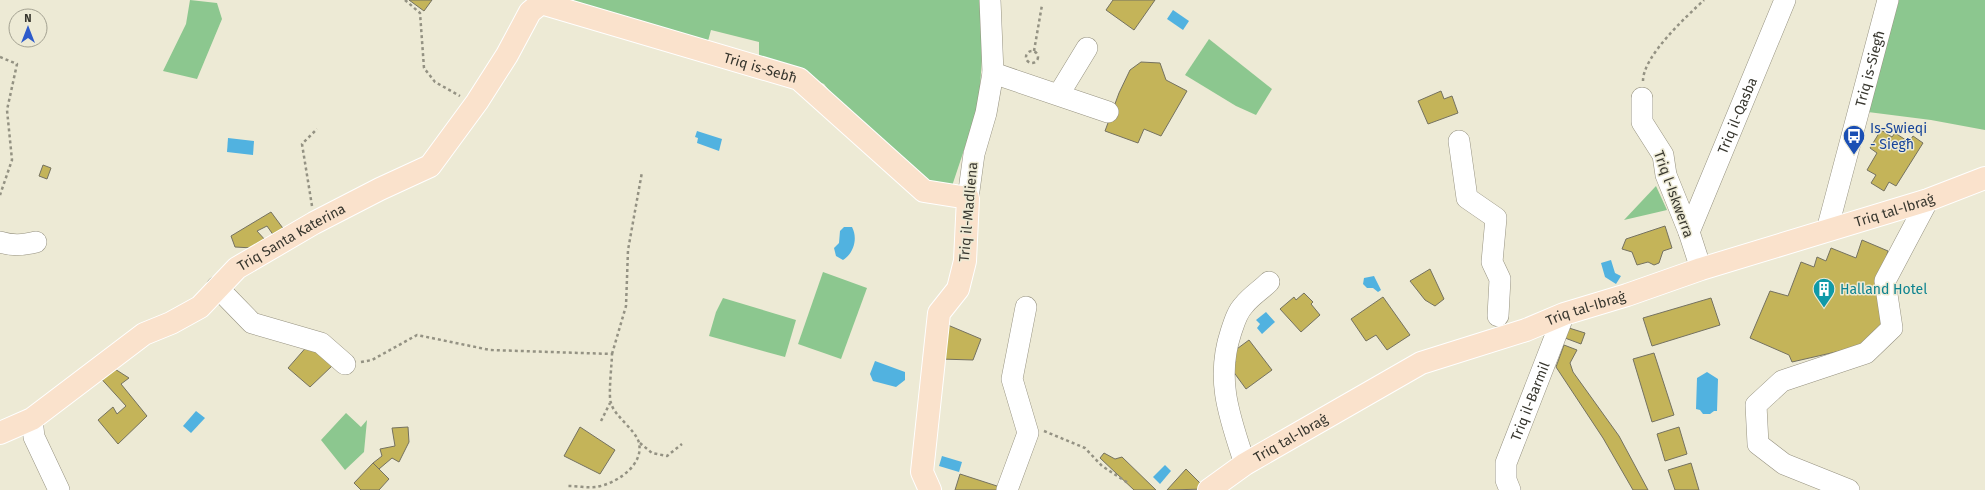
<svg xmlns="http://www.w3.org/2000/svg" width="1985" height="490" font-family="'Fira Sans',sans-serif">
<rect width="100%" height="100%" fill="#edead5"/>
<g fill="#8cc78f">
<polygon points="190,0 217,3 222,19 197,79 163,71 186,24"/>
<polygon points="569,0 980,0 982,56 979,105 951,189 935,188 856,125 824,84 798,73 759,60 759,42 711,30 708,41"/>
<polygon points="1899,0 1985,0 1985,130 1931,120 1868,112"/>
<polygon points="1209,39 1272,89 1256,115 1236,106 1185,75"/>
<polygon points="1656,186 1667,210 1624,220"/>
<polygon points="823,272 867,288 841,359 798,344"/>
<polygon points="723,298 796,320 785,357 709,336 716,312"/>
<polygon points="346,413 361,427 367,420 364,452 345,470 321,440"/>
</g>
<g fill="#51b2e0">
<polygon points="1173,10 1189,21 1183,30 1167,19"/>
<polygon points="697,131 722,139 719,151 697,143 698,138 695,137"/>
<polygon points="228,138 254,141 253,155 227,152"/>
<path d="M844,227H852C858,238 854,253 843,260L836,256L834,248L839,243L840,231Z"/>
<polygon points="1611,260 1615,273 1621,276 1616,284 1605,277 1601,263"/>
<polygon points="1374,276 1381,290 1378,292 1373,288 1367,288 1363,284 1364,278"/>
<polygon points="1266,312 1275,322 1262,334 1257,328 1260,324 1256,320"/>
<polygon points="875,361 905,372 905,380 896,387 873,381 870,374"/>
<polygon points="1707,372 1718,379 1717,411 1714,411 1710,414 1703,414 1700,410 1696,409 1697,378"/>
<polygon points="196,411 205,418 191,433 183,426"/>
<polygon points="942,456 962,462 959,472 939,466"/>
<polygon points="1165,465 1171,471 1160,484 1153,477"/>
</g>
<g fill="#c4b459" stroke="#757260">
<polygon points="409,0 432,0 424,11"/>
<polygon points="1113,0 1155,0 1134,30 1106,10"/>
<polygon points="1141,62 1160,63 1166,80 1187,91 1161,136 1144,129 1138,143 1105,131 1119,93 1130,70"/>
<polygon points="1441,91 1444,99 1452,96 1458,113 1428,124 1418,101"/>
<polygon points="1881,130 1892,137 1895,133 1909,142 1913,136 1923,143 1896,186 1889,182 1884,191 1871,183 1876,175 1867,170 1877,153 1870,148"/>
<polygon points="43,165 51,168 47,179 39,176"/>
<polygon points="271,212 285,231 274,236 267,226 257,231 266,241 253,248 235,247 231,236"/>
<polygon points="1665,226 1672,248 1663,251 1659,263 1654,265 1648,262 1637,265 1632,252 1622,249 1626,239"/>
<polygon points="1862,240 1888,251 1880,278 1888,322 1866,345 1792,362 1789,355 1750,338 1770,291 1788,296 1801,262 1814,267 1817,257 1826,261 1831,248 1856,258"/>
<polygon points="1430,269 1444,299 1435,306 1425,300 1410,281"/>
<polygon points="1304,293 1313,302 1311,304 1320,315 1301,332 1280,309 1294,297 1296,300"/>
<polygon points="1383,297 1410,335 1387,350 1376,335 1366,341 1351,319"/>
<polygon points="1711,298 1720,325 1652,346 1643,318"/>
<polygon points="943,323 981,339 973,360 940,359"/>
<polygon points="1569,328 1585,333 1581,344 1565,338"/>
<polygon points="1249,340 1272,370 1246,389 1230,367 1236,362 1230,354"/>
<polygon points="309,344 333,365 310,387 288,368"/>
<polygon points="1564,345 1577,350 1570,363 1573,372 1619,436 1648,490 1633,490 1603,438 1556,367"/>
<polygon points="1654,353 1674,415 1652,422 1633,359"/>
<polygon points="107,364 129,378 121,384 147,416 118,444 98,420 113,407 117,414 126,406 96,373"/>
<polygon points="408,427 409,442 399,462 392,458 379,469 373,463 382,456 380,449 395,446 392,428"/>
<polygon points="580,427 615,450 600,474 564,456"/>
<polygon points="1679,427 1687,454 1665,461 1657,434"/>
<polygon points="1104,453 1115,459 1122,457 1156,490 1134,490 1100,458"/>
<polygon points="373,463 389,479 379,490 361,490 354,483"/>
<polygon points="1691,463 1699,490 1675,490 1668,470"/>
<polygon points="1186,469 1206,489 1167,490"/>
<polygon points="960,474 1000,487 999,490 955,490"/>
</g>
<g fill="none" stroke-linecap="round" stroke-linejoin="round">
<g stroke="#969280" stroke-width="22">
<g id="minor">
<polyline points="993,73 1108,112"/>
<polyline points="1059,94 1087,48"/>
<polyline points="1642,98 1642,122 1663,155 1666,175 1689,232 1701,269"/>
<polyline points="1459,141 1467,198 1496,218 1492,262 1500,279 1498,316"/>
<polyline points="968,198 974,154 986,113 993,73 990,0"/>
<path id="s1" d="M1827,230L1888,0"/>
<path id="s2" d="M1689,232L1785,0"/>
<path d="M0,242C13,246 23,245 36,242"/>
<polyline points="217,287 252,323 321,343 345,364"/>
<polyline points="32,419 34,437 59,490"/>
<path d="M1245,464C1230,418 1215,380 1231,332C1234,323 1237,312 1244,305C1251,296 1261,290 1269,282"/>
<polyline points="1007,490 1028,433 1012,379 1026,307"/>
<path id="s3" d="M1510,490L1506,480V463L1564,314"/>
<polyline points="1849,490 1784,464 1758,444 1756,405 1782,381 1866,353 1892,328 1885,281 1928,200"/>
</g>
</g>
<g stroke="#fff" stroke-width="24">
<g id="major">
<path id="s4" d="M0,433L32,419L144,334L171,323L200,307L237,268L314,223L380,189L430,166L477,102L507,55L530,12L541,3L799,79L924,191L968,198L965,261L958,289L939,313L922,472L930,490"/>
<path id="s5" d="M1209,490L1245,464L1421,363L1526,330L1564,314L1627,295L1701,269L1928,200L1985,178"/>
</g>
</g>
<g stroke="#949283" stroke-width="2.5" stroke-dasharray="3 3" stroke-linecap="butt">
<polyline points="405,0 420,13 424,68 435,82 460,96"/>
<circle cx="1032" cy="57" r="6"/>
<polyline points="1034,51 1042,5"/>
<polyline points="0,57 17,64 7,110 12,160 0,195"/>
<path d="M1643,81C1643,56 1686,17 1704,0"/>
<polyline points="312,206 302,144 317,129"/>
<polyline points="612,354 626,306 628,250 642,172"/>
<path d="M361,362L372,360L417,335L490,350L612,354C612,363 608,396 611,403C614,416 636,430 639,443C644,466 615,484 596,487C587,488 577,486 568,486"/>
<polyline points="601,421 610,403"/>
<polyline points="1044,431 1085,448 1102,466 1128,483"/>
<polyline points="640,443 652,453 667,456 682,444"/>
</g>
<use href="#minor" stroke="#fff" stroke-width="21"/>
<use href="#major" stroke="#fae2cc" stroke-width="22"/>
</g>
<defs>
<g id="bus-pin" transform="scale(1.15)"><path d="M0 17L-7.5 6A9.5 9.5 0 1 1 7.5 6Z" fill="#1a4fb4" stroke="#edead5"/><path d="M-5-6H5V4H4V6H2V4H-2V6H-4V4H-5ZM-3.5-4V0h7V-4ZM-3.5 1.2v1.5H-2V1.2ZM2 1.2v1.5H3.5V1.2Z" fill="#fff"/></g>
<g id="building-pin" transform="scale(1.15)"><path d="M0 17L-7.5 6A9.5 9.5 0 1 1 7.5 6Z" fill="#0f9aa8" stroke="#edead5"/><path d="M-4-6H4V6H1V3H-1V6H-4ZM-2.5-4.3h1.7v1.8h-1.7ZM.8-4.3h1.7v1.8H.8ZM-2.5-1h1.7V.8h-1.7ZM.8-1h1.7V.8H.8Z" fill="#fff"/></g>
</defs>
<g fill-rule="evenodd">
<use href="#bus-pin" x="1854" y="136"/>
<use href="#building-pin" x="1824" y="289"/>
</g>
<g text-anchor="middle" stroke-width="3" stroke-linejoin="round" paint-order="stroke">
<g font-size="14" fill="#37362e" stroke="#edead5">
<text dy="5" stroke="none"><textPath href="#s4" startOffset="937">Triq is-Sebħ</textPath></text>
<text dy="5" stroke="none"><textPath href="#s1" startOffset="167">Triq is-Siegħ</textPath></text>
<text dy="5" stroke="none"><textPath href="#s2" startOffset="126">Triq il-Qasba</textPath></text>
<text transform="translate(1674 194) rotate(70)" y="5">Triq l-Iskwerra</text>
<text dy="5" stroke="none"><textPath href="#s5" startOffset="745">Triq tal-Ibraġ</textPath></text>
<text transform="translate(968 212) rotate(-85)" y="5">Triq il-Madliena</text>
<text dy="5" stroke="none"><textPath href="#s4" startOffset="354">Triq Santa Katerina</textPath></text>
<text dy="5" stroke="none"><textPath href="#s5" startOffset="421">Triq tal-Ibraġ</textPath></text>
<text dy="5" stroke="none"><textPath href="#s3" startOffset="94">Triq il-Barmil</textPath></text>
<text dy="5" stroke="none"><textPath href="#s5" startOffset="97">Triq tal-Ibraġ</textPath></text>
</g>
<g font-size="14" fill="#164399" stroke="#edead5" text-anchor="start">
<text x="1870" y="133">Is-Swieqi<tspan x="1870" dy="16">- Siegħ</tspan></text>
</g>
<g font-size="14" fill="#0d838f" stroke="#edead5" text-anchor="start">
<text x="1840" y="294">Halland Hotel</text>
</g>
</g>
<g transform="translate(28 28)"><circle r="19" fill="#edead5" stroke="#a4a292"/>
<path d="M0-3L7 15L0 10L-7 15Z" fill="#2e5bcb"/>
<text y="-6" font-size="11" font-weight="bold" text-anchor="middle" fill="#37362e">N</text>
</g>
</svg>
